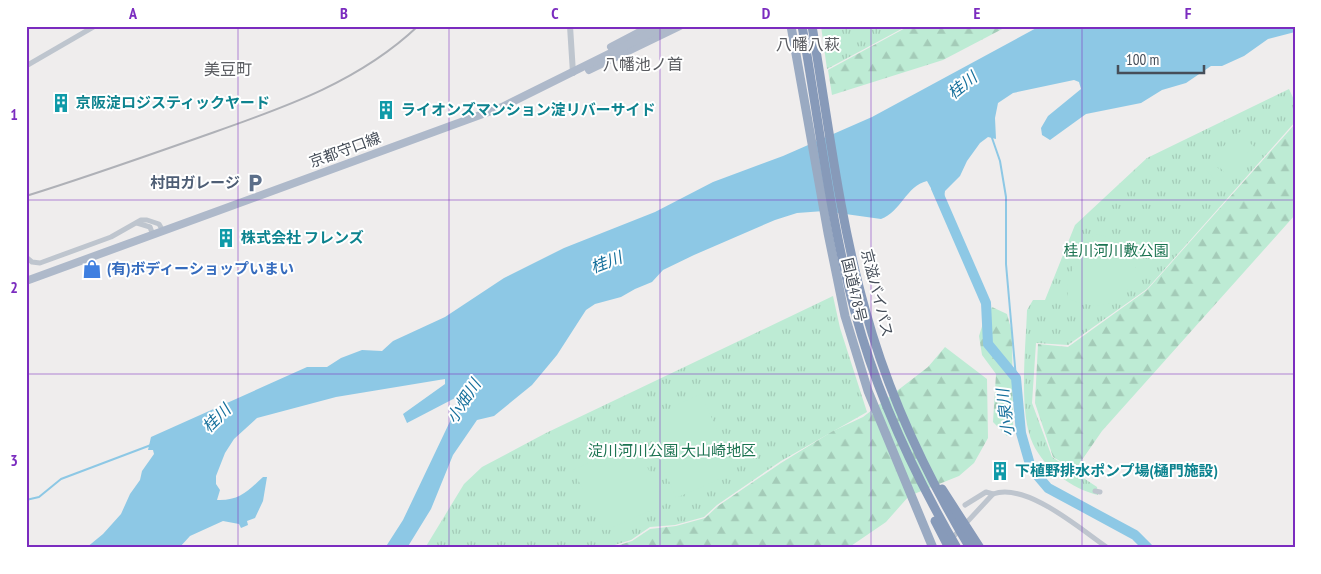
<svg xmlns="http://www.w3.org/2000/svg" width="1321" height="574" font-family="'PT Sans Narrow','Noto Sans JP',sans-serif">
<defs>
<pattern id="grass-tufts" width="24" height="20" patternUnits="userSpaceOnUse" patternTransform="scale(1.25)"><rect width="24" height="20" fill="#bdebd4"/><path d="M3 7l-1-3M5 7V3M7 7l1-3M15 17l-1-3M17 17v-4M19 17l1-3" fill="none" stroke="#a4cbb8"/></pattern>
<pattern id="forest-firs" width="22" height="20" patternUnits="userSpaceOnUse" patternTransform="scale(1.25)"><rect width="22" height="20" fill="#bdebd4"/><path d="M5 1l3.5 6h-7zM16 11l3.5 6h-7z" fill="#a4cbb8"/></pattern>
</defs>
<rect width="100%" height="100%" fill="#efeded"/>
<g fill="url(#grass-tufts)">
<polygon points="821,26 907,26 827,69"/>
<path d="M1289,89L1295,102V122L1147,289L1068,345L1036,343L1032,403L1052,457L1097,487L1098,495C1072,489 1045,469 1033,444C1018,413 1026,346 1027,310L1033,300H1045L1075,225L1147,158Z"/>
<polygon points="833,296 840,328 867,412 781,461 717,505 704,517 675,525 650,527 631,540 605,548 425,548 464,484 482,467 546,433"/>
</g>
<g fill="url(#forest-firs)">
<polygon points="909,26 1008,26 943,60 832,95 828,70"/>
<polygon points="1295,124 1295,215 1102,431 1075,470 1053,457 1035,403 1038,344 1068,347 1147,290"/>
<polygon points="992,307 1007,314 1012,332 1013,429 1007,436 993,422 996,374 982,355 979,336 985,317"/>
<polygon points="945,347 987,379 988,438 974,463 959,476 909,496 886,522 848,548 610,548 632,541 650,529 676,526 705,518 718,506 781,463 833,431 863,417 928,367"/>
</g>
<g fill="#bdebd4">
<polygon points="1239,132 1254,147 1246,154 1231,139"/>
<polygon points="1229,141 1244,156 1236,164 1221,149"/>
<polygon points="1219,151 1234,166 1226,174 1212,159"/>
<polygon points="1210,160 1225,175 1217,182 1203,167"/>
<path d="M1096,234L1107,237L1138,270C1124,306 1102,312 1068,299L1067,284L1083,243Z"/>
<path d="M701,394L736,472L676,498L650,435C661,411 678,404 701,394Z"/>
<polygon points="634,441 666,504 604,531 573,470"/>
</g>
<path fill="#8dc8e5" d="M1040,26H1295V32L1268,39L1244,56L1222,66H1211L1186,83L1162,90L1141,103L1086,114L1050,140L1042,135L1041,128L1048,116L1081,89L1079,82L1074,80L1013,93L998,103L995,118L996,139L988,137L980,143L967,161L960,176L945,191L944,199L938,201L927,181C906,186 901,212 881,219L824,211L797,213L775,220L694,255L663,270L652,282L635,289L621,297L595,304L586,310L557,355L532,385L494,416L477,420L453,455L431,509L407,548H385L403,520L454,413L482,384L407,423L403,414L445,384V379L336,397L257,418L234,439L225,453L216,476V484L220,490L217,500C239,501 248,491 263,477H267L263,501L255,518L247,521L248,525L241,528L239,524L223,521L190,536L179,548H86L103,534L121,514L130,494L140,480L142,471L154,454L153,450H148L151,437L307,367H327L341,358L362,350L382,351L393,341L445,317L504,278L564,248L655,212L713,182L783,156L872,117Z"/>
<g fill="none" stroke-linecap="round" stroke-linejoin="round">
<g stroke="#8dc8e5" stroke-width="2">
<polyline points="991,135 1000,161 1006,197 1006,264 1016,378"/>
<polyline points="26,500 39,497 61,479 151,445"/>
</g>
<polyline stroke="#8dc8e5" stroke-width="10" points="936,188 986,303 988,344 1016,378 1021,433 1031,468 1048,488 1135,535 1148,548"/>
<g stroke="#bec5ce" stroke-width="5">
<polyline points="26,66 95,26"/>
<polyline points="137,223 150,227 153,235"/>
<polyline points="26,257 32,262 40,263 111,237 141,220 147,220 159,224 163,231"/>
<polyline points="1095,491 1100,492"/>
<polyline points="965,505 986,492 993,494"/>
<path d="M943,548L993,494C1027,482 1080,529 1108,548"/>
</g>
<polyline stroke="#bec5ce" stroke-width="6" points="570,26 573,73"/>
<g stroke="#aeb9ca" stroke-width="8">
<polyline points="611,47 651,26"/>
<polyline points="589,70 680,26"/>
<polyline points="26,281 502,107 665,26"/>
</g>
<polyline stroke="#9aaac2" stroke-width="9" points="791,26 828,233 845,316 868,391 933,548"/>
<g stroke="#879ab9" stroke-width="9">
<path d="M802,26C819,121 830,219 855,312C877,395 914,474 957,548"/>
<path d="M812,26C828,120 839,217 865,309C888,394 925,473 970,548"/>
<polyline points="942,489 980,548"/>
<polyline points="935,521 949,548"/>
</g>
<path stroke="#afb1b7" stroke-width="2" d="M26,196C81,179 135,160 189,141C270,112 354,87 418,26"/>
</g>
<path fill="none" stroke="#7b2cbf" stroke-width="1" stroke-opacity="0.55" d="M238,26V548M449,26V548M660,26V548M871,26V548M1082,26V548M26,200H1295M26,374H1295"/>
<defs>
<g id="building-bare" transform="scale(1.5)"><path d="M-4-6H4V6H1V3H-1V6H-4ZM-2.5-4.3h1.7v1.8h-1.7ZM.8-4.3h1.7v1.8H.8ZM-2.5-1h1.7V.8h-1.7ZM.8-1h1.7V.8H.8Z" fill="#0f9aa8" stroke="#fff" stroke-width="2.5" paint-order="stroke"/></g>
<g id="parking-bare" transform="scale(1.5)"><path d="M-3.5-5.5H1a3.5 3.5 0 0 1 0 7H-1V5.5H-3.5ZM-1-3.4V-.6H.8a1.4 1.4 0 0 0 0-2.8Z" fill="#5c6f8a" stroke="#fff" stroke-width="2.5" paint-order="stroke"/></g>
<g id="shop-bare" transform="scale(1.5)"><path d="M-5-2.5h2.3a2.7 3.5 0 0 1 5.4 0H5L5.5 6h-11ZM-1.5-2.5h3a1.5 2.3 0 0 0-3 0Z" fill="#3f7fe0" stroke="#fff" stroke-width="2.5" paint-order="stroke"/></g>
</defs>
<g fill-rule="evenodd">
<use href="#building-bare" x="61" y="103"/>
<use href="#building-bare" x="386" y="110"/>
<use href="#parking-bare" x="255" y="183"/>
<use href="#building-bare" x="226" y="238"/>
<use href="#shop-bare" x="92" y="269"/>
<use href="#building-bare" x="1000" y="471"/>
</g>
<g text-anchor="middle" stroke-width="4" stroke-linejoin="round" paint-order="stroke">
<g font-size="15" font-weight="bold" fill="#0d838f" stroke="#fff" text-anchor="start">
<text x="76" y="108">京阪淀ロジスティックヤード</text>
<text x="401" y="115">ライオンズマンション淀リバーサイド</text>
<text x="241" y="243">株式会社 フレンズ</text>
<text x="1015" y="476">下植野排水ポンプ場(樋門施設)</text>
</g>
<g font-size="15" fill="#464e59" stroke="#fff">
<text transform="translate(345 150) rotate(-20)" y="5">京都守口線</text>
<text transform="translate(854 290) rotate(77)" y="5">国道478号</text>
<text transform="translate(877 293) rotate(76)" y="5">京滋バイパス</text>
</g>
<g font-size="15" font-weight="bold" fill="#4e5e75" stroke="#fff" text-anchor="end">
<text x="240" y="188">村田ガレージ</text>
</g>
<g font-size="15" fill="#1d7452" stroke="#fff">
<text x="1116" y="256">桂川河川敷公園</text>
<text x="672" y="456">淀川河川公園 大山崎地区</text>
</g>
<g font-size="15" font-weight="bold" fill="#366cbe" stroke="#fff" text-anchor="start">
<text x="107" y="274">(有)ボディーショップいまい</text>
</g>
<g font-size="16" fill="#5a5c61" stroke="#fff">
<text x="808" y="50">八幡八萩</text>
<text x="643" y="70">八幡池ノ首</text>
<text x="228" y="75">美豆町</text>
</g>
<g font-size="16" font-style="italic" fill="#16709c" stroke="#fff">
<text transform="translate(962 85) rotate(-39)" y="6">桂川</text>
<text transform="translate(606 262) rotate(-21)" y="6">桂川</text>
<text transform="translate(463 401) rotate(-57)" y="6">小畑川</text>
<text transform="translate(1005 413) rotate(-97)" y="6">小泉川</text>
<text transform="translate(216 418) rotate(-45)" y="6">桂川</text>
</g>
</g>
<rect width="1321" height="574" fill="none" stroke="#ffffff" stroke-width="55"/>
<path d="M1118 65v8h86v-8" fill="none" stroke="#464e59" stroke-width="2.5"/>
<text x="1126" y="65" font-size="15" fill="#464e59" stroke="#ffffff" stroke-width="4" paint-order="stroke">100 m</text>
<rect x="28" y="28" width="1266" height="518" fill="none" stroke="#7b2cbf" stroke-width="2"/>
<g font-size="16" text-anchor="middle" font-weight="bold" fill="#7b2cbf">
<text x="133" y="19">A</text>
<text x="344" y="19">B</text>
<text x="555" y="19">C</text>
<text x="766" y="19">D</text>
<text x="977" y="19">E</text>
<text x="1188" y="19">F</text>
<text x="14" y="120">1</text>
<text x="14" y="293">2</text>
<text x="14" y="466">3</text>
</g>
</svg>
